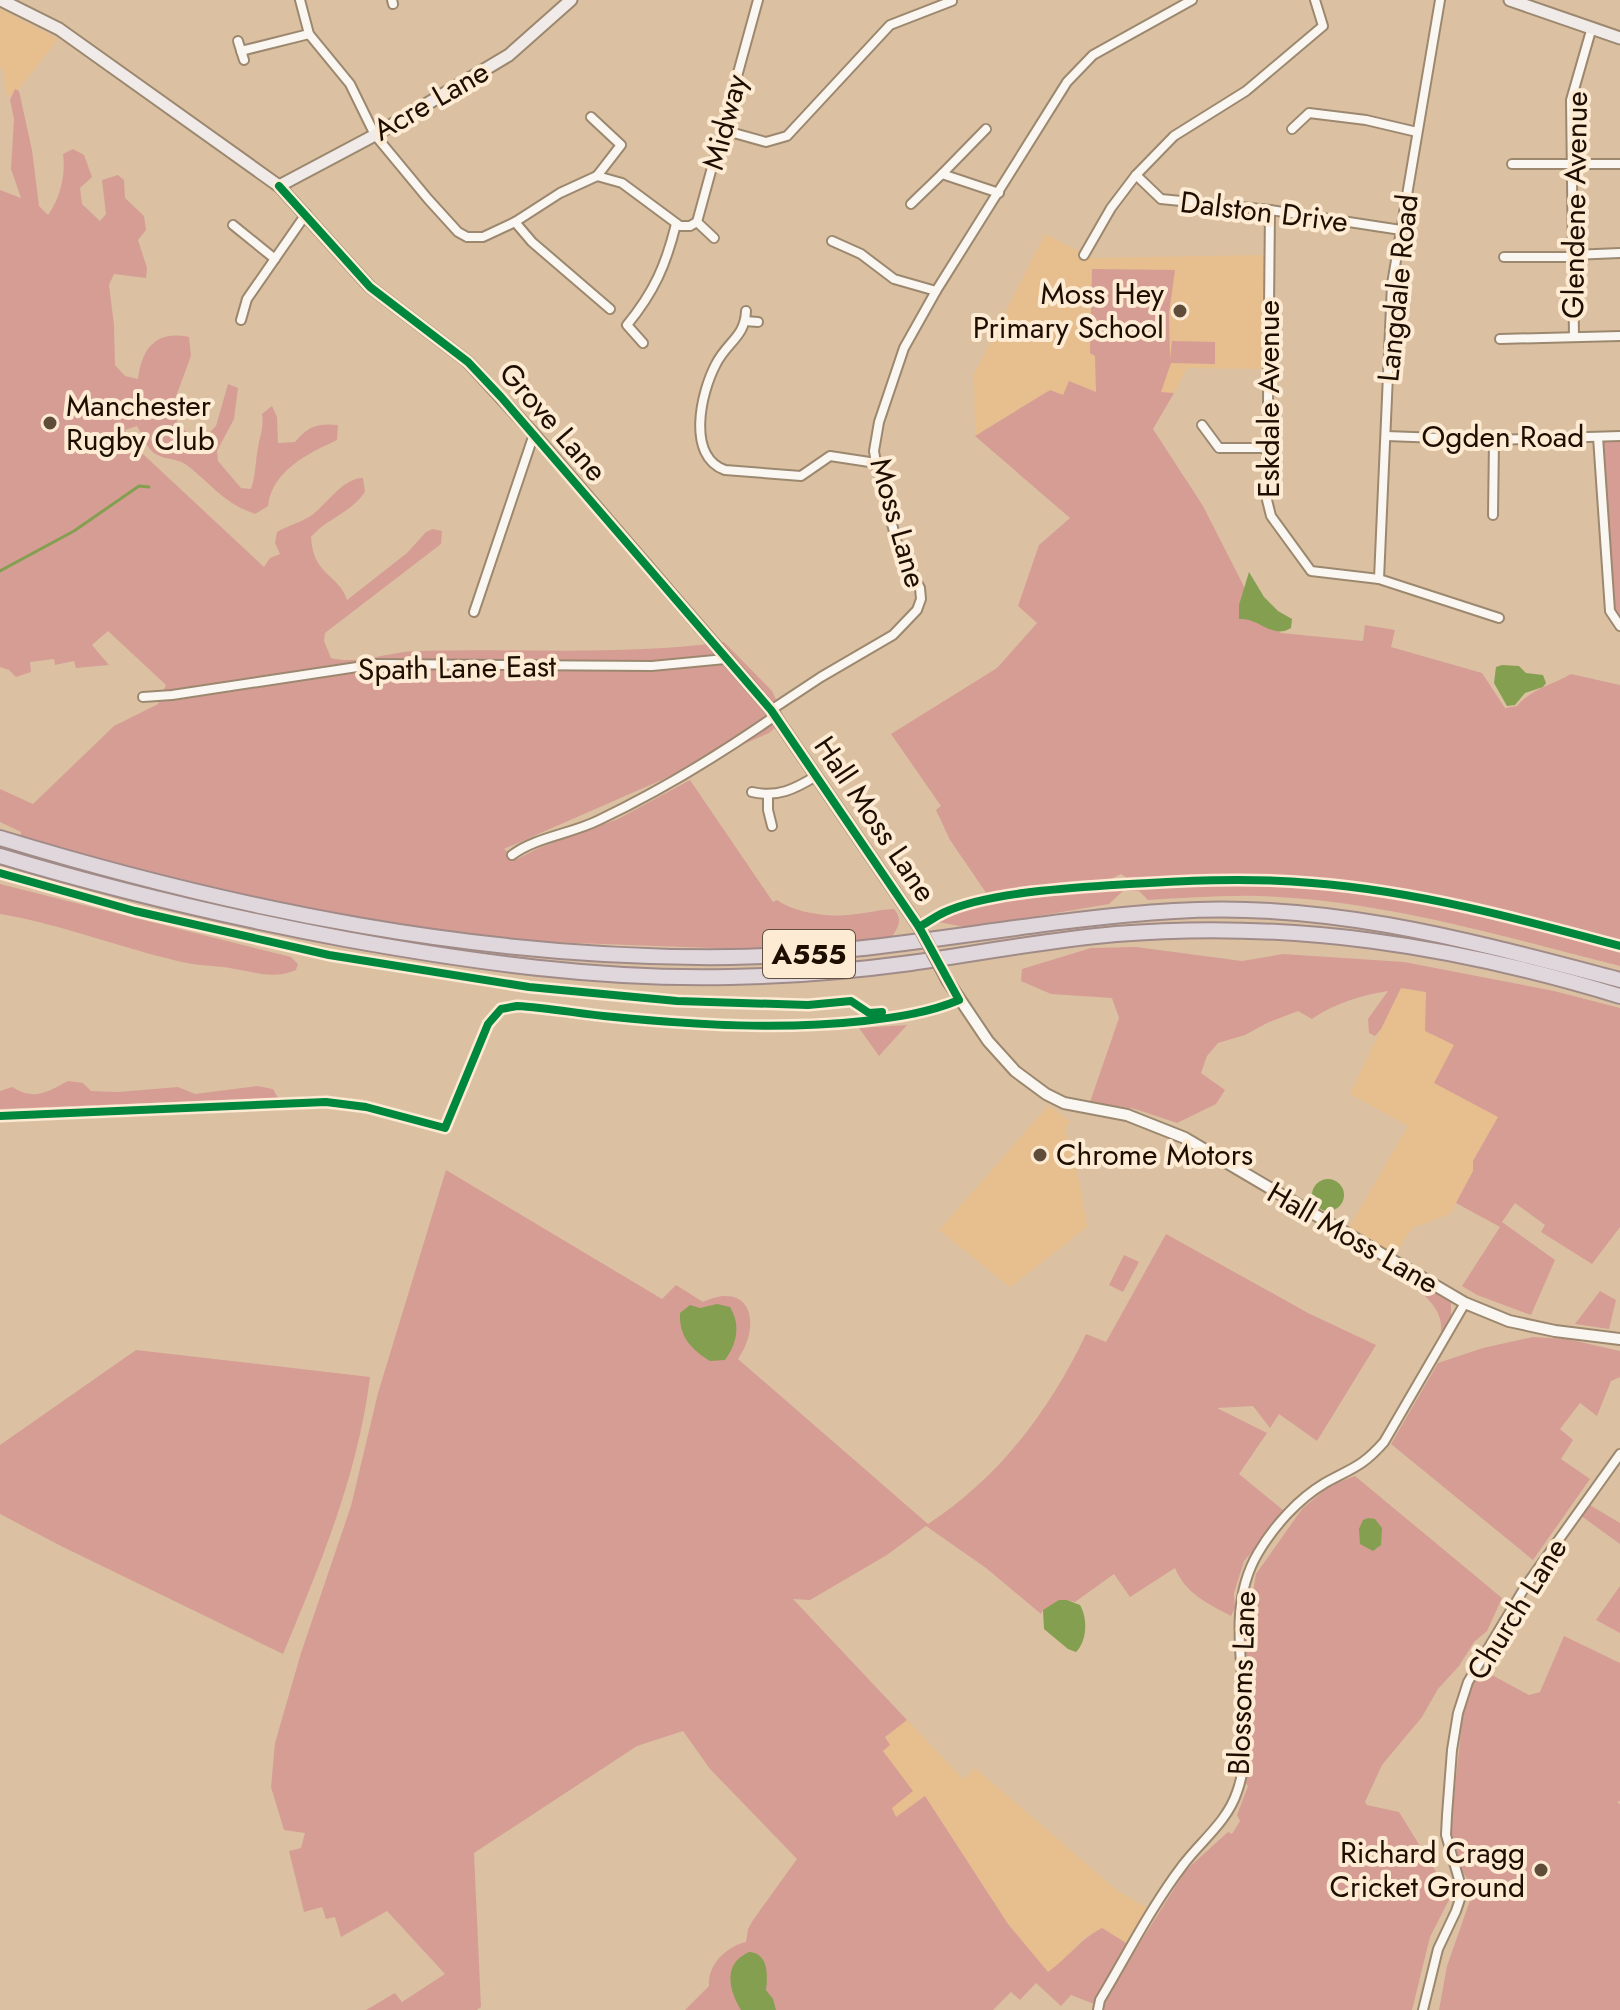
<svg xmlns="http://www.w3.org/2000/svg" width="1620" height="2010" font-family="Jost,sans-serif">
<rect width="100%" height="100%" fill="#dbc1a2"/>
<g fill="#e7be8d">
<polygon points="0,9 58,39 14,95 7,95 3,70 0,68"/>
<polygon points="1045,234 1092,258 1268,255 1270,369 1187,368 1174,393 1096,393 1063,396 1050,390 975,436 974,374"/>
<polygon points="1401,988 1426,992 1454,1045 1498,1117 1473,1160 1473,1171 1450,1214 1412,1228 1391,1261 1346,1233 1408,1126 1350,1094"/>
<polygon points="1049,1105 1070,1122 1065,1129 1079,1181 1087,1227 1010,1287 939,1230"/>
<polygon points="907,1720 964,1780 975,1768 1119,1892 1148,1908 1126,1943 1102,1928 1083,1939 1063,1961 1048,1972 1008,1924 925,1796 896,1818 861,1769 890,1745 885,1738"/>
</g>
<g fill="#d69d95">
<path d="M15,89L19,91L32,150L39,206L48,215C60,198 66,175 63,154L73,149L84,155L92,177L80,188L82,204L100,221L106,214L102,180L118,175L124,180L125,198L144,216L146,230L138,240L147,268L146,278L114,274L109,285L114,325L115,365L125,376L138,379C142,348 156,330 189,337L191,356L171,410C178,425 187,438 205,437L216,426L228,384L238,388L234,419L217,451L218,461L241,488L251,489C256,475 255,462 258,448C260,434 264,429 262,414L272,406L277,417L278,443L295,442C308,426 318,423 338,425L337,440C307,454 272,471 268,506L255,514C224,503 213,486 188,466C176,456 160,462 149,448C144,442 141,433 137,426L125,430L129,441L264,567L270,558L280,554L275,543L277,532C287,526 304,521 312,515C327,504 343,478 363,478L365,492C351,513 327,518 311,537C313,576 339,574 347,600L407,553L426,532L433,529L442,531L441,544L325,633L324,641L331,658C359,665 388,652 416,651C519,648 622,656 724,642L772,691L785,719L769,733L504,849L517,859L539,848L618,819L690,780L773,902L777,900C797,914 832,918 856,914C869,913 881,909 894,909C904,920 897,929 890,940L812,947L739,949L496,940L319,911L202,887L20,838L21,832L0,822V789L33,804L114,726L158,704L166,685L108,631L92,645L109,665L76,668L74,661L55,665L54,659L30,662L31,672L16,677L9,670L0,667V190L21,198L11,169L14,119L10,100Z"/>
<path d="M1092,269L1175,270L1169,313L1170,360L1172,341L1215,342V364L1171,363L1161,392L1174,393L1153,429L1203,506L1260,618L1281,633L1363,641L1365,625L1395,630L1391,647L1482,673L1505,708L1517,706C1531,689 1552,685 1571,674L1620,685V941C1521,913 1419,887 1317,878C1254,873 1191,874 1128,879L1121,874L1109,880L989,897L950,840L936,810L941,806L891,734L997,668L1037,623L1018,606L1039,545L1070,518L975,436L1050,390L1063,395L1069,381L1096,392L1095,356L1090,353Z"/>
<polygon points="1620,436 1620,626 1614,620 1598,437"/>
<path d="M1203,880H1263L1347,886L1551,928L1620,946V966C1501,936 1382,900 1259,896C1222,895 1185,898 1148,900L1139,891H1123L1109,904L979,926L965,927L938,922L940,917L958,910L992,904L1020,895L1083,887Z"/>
<path d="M0,884L291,957L298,964L296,970C275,979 257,973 235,969C221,966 207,966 192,964C127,951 66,925 0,914Z"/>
<path d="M1136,947L1242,961L1283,954L1404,962L1554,991L1620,1008V1227L1592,1264L1541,1232L1545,1225L1515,1203L1502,1222L1555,1260L1531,1315L1477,1295L1462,1286L1500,1227L1456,1203L1473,1171V1161L1498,1117L1434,1083L1454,1045L1425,1031L1426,992L1401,988L1381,1029L1375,1036L1369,1033L1368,1019L1388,991C1362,995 1333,1004 1312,1019L1298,1011L1267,1023L1245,1035L1218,1043L1207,1056L1201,1073L1225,1090L1216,1104L1177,1123L1135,1109L1090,1102L1119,1018L1112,998L1051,994L1021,981L1022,969L1091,948Z"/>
<polygon points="907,1025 879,1056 859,1028"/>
<path d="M68,1081L83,1083L91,1091L118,1092L178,1087L195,1094L257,1086L273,1089L278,1098L0,1109V1091L12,1087C35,1101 47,1092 68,1081Z"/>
<path d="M446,1170L662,1299L676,1285L703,1302C751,1280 762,1324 738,1359L928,1524C999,1478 1050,1410 1086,1334L1106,1342L1166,1234L1308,1313L1376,1345L1317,1441L1279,1414L1270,1428L1253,1406L1217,1408L1267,1433L1239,1474L1283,1510L1260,1543L1244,1561L1234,1593L1235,1608L1231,1616C1207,1603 1186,1594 1175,1568L1130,1597L1114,1574L1075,1602L1067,1600L1043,1610L1041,1614L986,1568L926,1526L887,1555L810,1600L793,1599L907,1720L885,1737L890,1745L883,1751L913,1791L892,1808L896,1817L925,1796L1008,1924L1048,1972C1068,1958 1080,1939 1102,1928L1126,1943L1094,2004L1071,1995L1061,2006L1036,1983L1020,2000L1011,1992L993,2010H685L709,1986C707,1965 727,1946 746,1942L748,1929L753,1920L797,1859L710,1769L683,1731L637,1746L474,1853L481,2007L477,2010H366L395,1993L402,2002L445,1974L387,1911L341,1937L335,1917L326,1919L322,1907L304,1912L289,1851L301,1848L305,1833L284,1830L271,1787L275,1743L301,1653L351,1506L378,1393Z"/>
<polygon points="1124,1255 1139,1262 1123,1292 1109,1285"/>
<path d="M1420,1283L1451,1301V1317L1441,1333C1443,1313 1432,1303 1418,1289Z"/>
<polygon points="1600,1291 1616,1300 1609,1329 1575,1324"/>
<polygon points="1533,1337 1567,1339 1620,1351 1620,1377 1611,1381 1597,1416 1580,1403 1560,1429 1573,1440 1561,1459 1590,1479 1533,1560 1391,1444 1438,1363 1483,1348"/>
<path d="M136,1350L370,1377C358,1475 320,1565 283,1654L63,1547L0,1514V1445Z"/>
<polygon points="1355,1476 1502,1598 1487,1631 1474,1642 1459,1666 1438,1689 1422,1717 1382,1765 1365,1802 1367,1805 1399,1812 1451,1896 1430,1937 1412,2010 1103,2010 1110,1990 1186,1870 1228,1832 1232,1834 1240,1821 1237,1815 1248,1786 1246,1783 1250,1762 1243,1650 1256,1574 1302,1509 1329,1486"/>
<polygon points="1588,1504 1620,1523 1620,1544 1580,1515"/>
<polygon points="1620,1586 1620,1633 1596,1620"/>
<polygon points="1564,1636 1620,1663 1620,1801 1617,1802 1620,1804 1620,2010 1439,2010 1447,1966 1474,1889 1458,1865 1450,1834 1463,1713 1471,1681 1479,1668 1529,1695 1540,1692"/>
</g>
<g fill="#849f50">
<path d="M1249,572L1264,597L1278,611L1292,619L1291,628C1272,640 1259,617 1239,619V605Z"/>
<polygon points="1502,665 1519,666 1526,673 1543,675 1546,683 1543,687 1525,693 1515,705 1507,706 1494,683 1496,667"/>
<circle cx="1328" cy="1195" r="16"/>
<path d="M717,1304L730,1307C741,1325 737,1344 725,1360L710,1361C691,1349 679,1337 680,1313L690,1305L700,1308Z"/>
<polygon points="1368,1518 1375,1519 1382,1528 1381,1545 1373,1551 1360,1544 1359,1529 1363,1520"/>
<path d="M1059,1600H1067L1080,1605C1088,1619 1087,1641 1076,1652L1068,1649L1044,1629L1043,1610Z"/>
<path d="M749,1952C768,1953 768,1974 766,1990L773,1999L776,2010H741C729,1990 722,1964 749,1952Z"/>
</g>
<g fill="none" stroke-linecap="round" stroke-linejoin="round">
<polyline stroke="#849f50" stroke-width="3" points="0,571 74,531 139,486 149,487"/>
<g stroke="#9c886f" stroke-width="12">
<g id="minor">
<polyline points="300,0 309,34 350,84 375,135 428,199 458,232 467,237 483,237 515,222 560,193 597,176 622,183 680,226 690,226 697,222"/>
<polyline points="392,0 393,4"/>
<polyline points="238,41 244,60"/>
<polyline points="241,51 309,34"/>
<polyline points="591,117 621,145 597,176"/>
<polyline points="986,129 942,174 999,193"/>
<polyline points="1292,129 1309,113 1366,120 1417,132"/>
<polyline points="723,130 766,142 787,136 890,25 952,1"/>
<polyline points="1512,164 1620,164"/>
<polyline points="1136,175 1161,199 1270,210 1401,230"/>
<polyline points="911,204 942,174"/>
<polyline points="1270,210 1267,500 1271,516 1311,571 1379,579 1499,618"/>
<polyline points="515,222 532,242 610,309"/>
<polyline points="697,222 758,0"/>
<polyline points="697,222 714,238"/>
<polyline points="233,225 275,259"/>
<polyline points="832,241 861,254 894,279 936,291"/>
<polyline points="1084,255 1111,208 1136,175 1174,136 1246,91 1323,26 1315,0"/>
<polyline points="1572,255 1620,253"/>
<polyline points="1504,257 1573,257"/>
<path d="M746,311C745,337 727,342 716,364C701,392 686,456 725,470L801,476L830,456L876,463"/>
<polyline points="241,320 247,299 306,214"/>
<polyline points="745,321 758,322"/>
<polyline points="1574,337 1571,100 1592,27"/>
<polyline points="1500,339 1620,336"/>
<path d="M643,343L627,325C654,292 666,265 676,224"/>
<polyline points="1202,425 1219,448 1268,448"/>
<polyline points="1386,436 1494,440 1620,436"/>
<polyline points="1598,437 1610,611 1620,626"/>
<polyline points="1493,515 1494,440"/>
<polyline points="1379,579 1392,284 1440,0"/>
<polyline points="474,612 534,434"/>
<polyline points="143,697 172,695 377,664 652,666 725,659"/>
<polyline points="771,710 821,677 893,635 917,610 921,599 920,588 897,543 876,463 874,451 879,422 904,348 936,291 1067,82 1093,55 1192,0"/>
<path d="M752,792C777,798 795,789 816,776"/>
<polyline points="768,796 768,810 772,826"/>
<path d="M512,855C536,837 571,834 599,820C660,791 719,755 775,716"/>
<path d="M0,1116L326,1102L366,1107L445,1128L488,1024L501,1009L517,1006C549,1008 581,1014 614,1017C696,1025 782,1030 864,1021C897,1017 928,1013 959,1000"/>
<path d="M1098,2010L1100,2000C1127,1955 1151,1907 1183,1865C1201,1841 1227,1822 1237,1792C1264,1716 1215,1625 1258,1553C1274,1526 1298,1499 1325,1483C1352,1468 1362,1467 1384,1442L1465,1303"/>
<polyline points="1423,2010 1438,1949 1456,1911 1461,1896 1460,1883 1446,1835 1447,1815 1452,1750 1458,1713 1468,1682 1525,1587 1620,1454"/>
</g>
</g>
<g stroke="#9c886f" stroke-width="14">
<g id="tertiary">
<polyline points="279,186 370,287 468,362 534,434 771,710 919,927"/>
<polyline points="947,980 988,1041 1015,1071 1046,1094 1064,1103 1127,1115 1185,1138 1465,1303 1509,1321 1555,1331 1620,1339"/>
</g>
</g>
<g stroke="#9c886f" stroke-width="15">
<g id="secondary">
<polyline points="1,0 59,29 279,186 375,135 509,55 571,0"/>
<polyline points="1510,0 1620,38"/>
</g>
</g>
<g stroke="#a08b88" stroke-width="18">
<g id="trunk">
<path d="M0,838C236,910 483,960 731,957C880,955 1025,920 1174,911C1329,901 1471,941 1620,980"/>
<path d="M0,856C113,890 228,917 345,939C472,962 601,980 730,977C791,976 851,971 911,963C979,953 1047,940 1116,934C1290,920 1453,945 1620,996"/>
</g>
</g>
<use href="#minor" stroke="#faf6f1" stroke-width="8"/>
<use href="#tertiary" stroke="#faf6f1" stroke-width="10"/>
<use href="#secondary" stroke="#f0ebe9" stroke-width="11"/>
<use href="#trunk" stroke="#e0d7dc" stroke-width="14"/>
<g stroke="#9c886f" stroke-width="14" stroke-linecap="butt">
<polyline id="tertiary-bridge" points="919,927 947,980"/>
</g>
<use href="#tertiary-bridge" stroke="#faf6f1" stroke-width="10"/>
<g stroke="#feebd4" stroke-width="13">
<g id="cycleway">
<polyline points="0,873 135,911 329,955 529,987 677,1001 808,1005 851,1001 869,1013 882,1012"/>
<path d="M919,927C928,922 936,916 945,912C986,893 1067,888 1112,885C1179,881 1245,877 1312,883C1416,891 1520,919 1620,946"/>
<path d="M0,1116L326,1102L366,1107L445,1128L488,1024L501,1009L517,1006C549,1008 581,1014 614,1017C696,1025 782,1030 864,1021C897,1017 928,1013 959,1000L919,927L771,710L501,397L468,362L370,287L279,186"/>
</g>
</g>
<use href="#cycleway" stroke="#00873e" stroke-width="8"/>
</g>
<g fill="#604d39" stroke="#feebd4" stroke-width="3">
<circle cx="1180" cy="311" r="8"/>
<circle cx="50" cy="423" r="8"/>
<circle cx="1040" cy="1155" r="8"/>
<circle cx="1541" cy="1870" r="8"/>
</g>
<g text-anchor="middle" stroke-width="8" stroke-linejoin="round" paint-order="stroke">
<rect fill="#feebd4" stroke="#615040" stroke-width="2" x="763" y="930" width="92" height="48" rx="6"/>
<g font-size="28" font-weight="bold" fill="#1e0e00">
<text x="809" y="964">A555</text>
</g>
<g font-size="30" fill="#1e0e00" stroke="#feebd4">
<text transform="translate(431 101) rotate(-30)" y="10">Acre Lane</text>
<text transform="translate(725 122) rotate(-75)" y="10">Midway</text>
<text transform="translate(1575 205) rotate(-89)" y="10">Glendene Avenue</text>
<text transform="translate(1264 212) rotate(7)" y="10">Dalston Drive</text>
<text transform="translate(1398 288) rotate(-84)" y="10">Langdale Road</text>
<text transform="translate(1269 399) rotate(-90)" y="10">Eskdale Avenue</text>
<text transform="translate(553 422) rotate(49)" y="10">Grove Lane</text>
<text x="1503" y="447">Ogden Road</text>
<text transform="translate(898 523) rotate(74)" y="10">Moss Lane</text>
<text transform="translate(457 668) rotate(-1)" y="10">Spath Lane East</text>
<text transform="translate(875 819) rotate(56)" y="10">Hall Moss Lane</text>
<text transform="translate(1353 1238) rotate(30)" y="10">Hall Moss Lane</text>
<text transform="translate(1517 1609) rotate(-58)" y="10">Church Lane</text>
<text transform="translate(1242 1683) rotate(-88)" y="10">Blossoms Lane</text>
</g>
<g font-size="30" fill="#1e0e00" stroke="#feebd4" text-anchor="end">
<text x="1164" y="304">Moss Hey<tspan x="1164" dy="34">Primary School</tspan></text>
<text x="66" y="416" text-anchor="start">Manchester<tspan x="66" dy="34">Rugby Club</tspan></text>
<text x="1056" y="1165" text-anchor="start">Chrome Motors</text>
<text x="1525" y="1863">Richard Cragg<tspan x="1525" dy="34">Cricket Ground</tspan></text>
</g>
</g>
</svg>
